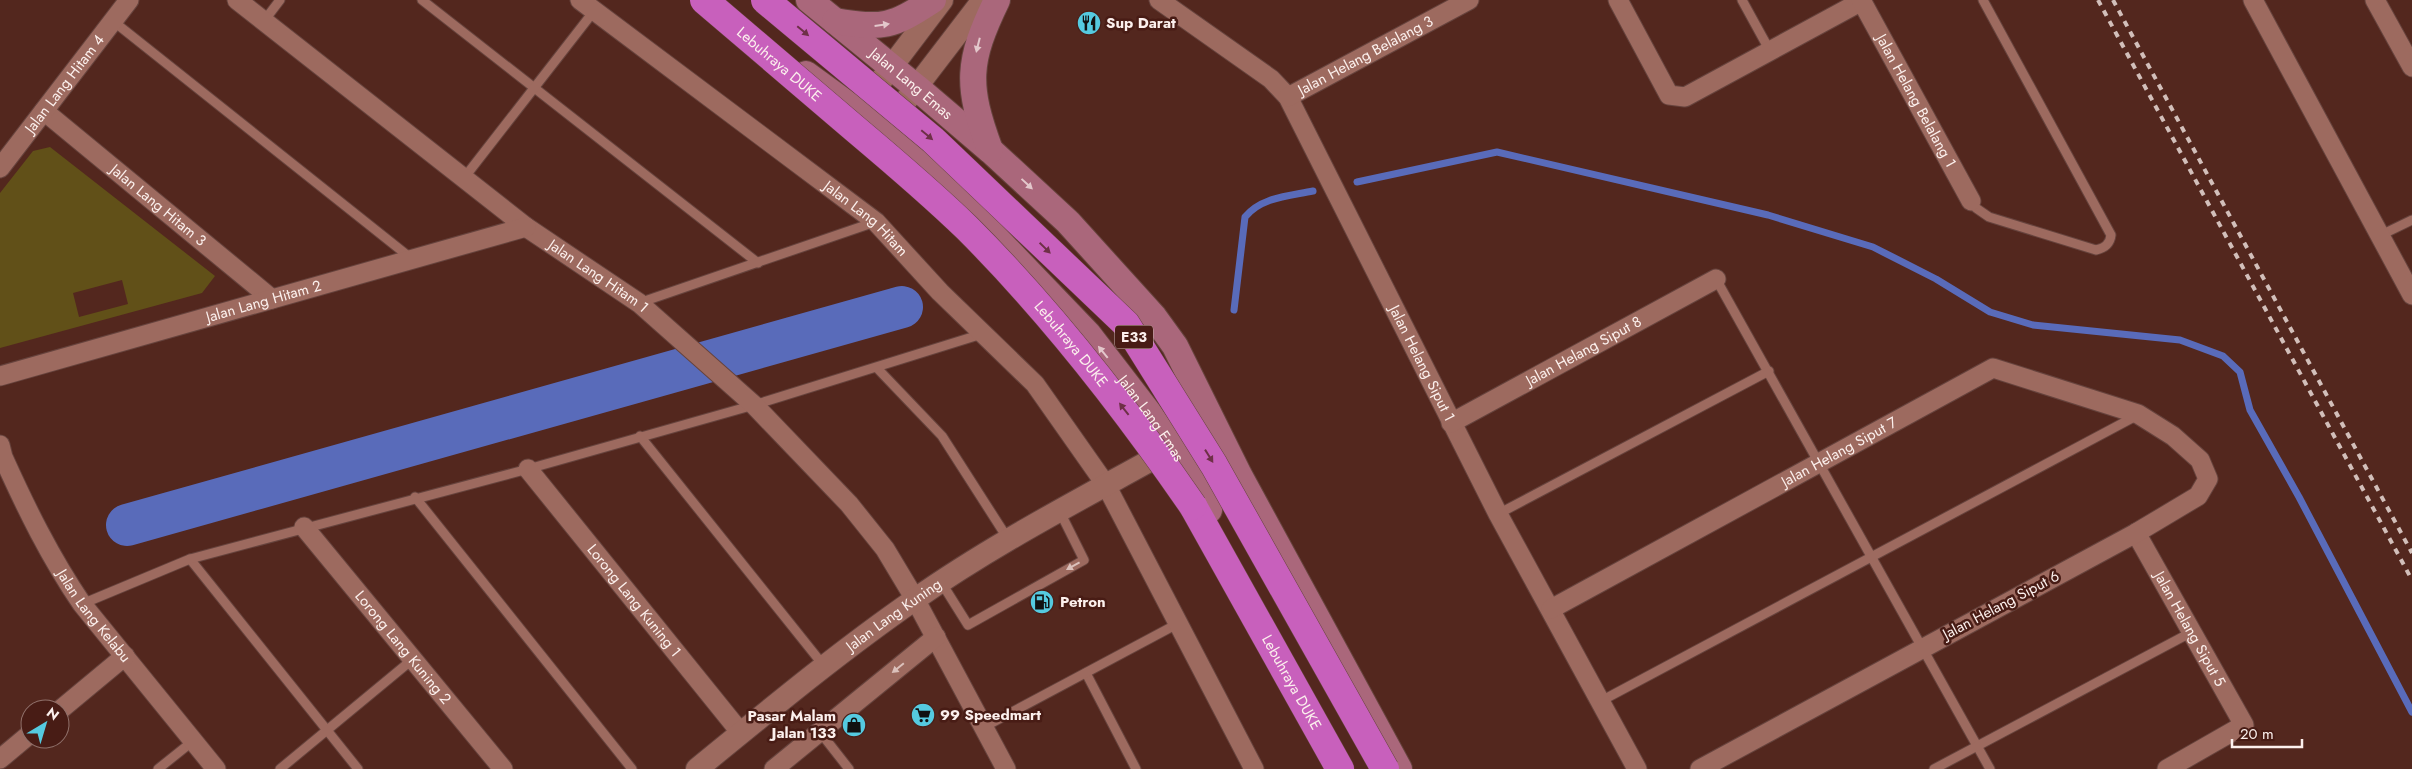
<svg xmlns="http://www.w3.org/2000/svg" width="2412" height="769" font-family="Jost,sans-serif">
<rect width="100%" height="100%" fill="#53271e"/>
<path fill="#615018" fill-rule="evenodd" d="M50,147L215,276L202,293L0,348V193L33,151ZM122,280L128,304L79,317L73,293Z"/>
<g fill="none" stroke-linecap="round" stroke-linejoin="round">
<g stroke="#596bba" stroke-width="7">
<polyline points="1357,182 1497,152 1768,215 1873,247 1936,279 1990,312 2033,325 2180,340 2223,356 2240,372 2250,410 2299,497 2412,712"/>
<path d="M1234,310L1245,217C1261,197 1289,196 1313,191"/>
</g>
<polyline stroke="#596bba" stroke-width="42" points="127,525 902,307"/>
<g stroke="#66433d" stroke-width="11">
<g id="service">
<polyline points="422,0 758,263"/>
<polyline points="1742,0 1770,51"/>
<polyline points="113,21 412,259"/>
<polyline points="264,21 280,0"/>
<polyline points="464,178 594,11"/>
<path d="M1971,201L1976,208L1989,217L2096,250C2105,248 2110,244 2111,235L1983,0"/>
<polyline points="2379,236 2412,220"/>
<polyline points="1716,279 1990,769"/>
<polyline points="639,303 875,222"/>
<polyline points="877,368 942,436 1008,539"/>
<polyline points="640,436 824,666"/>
<polyline points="415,497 632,769"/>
<polyline points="1498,514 1769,371"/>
<polyline points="190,559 358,769"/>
<polyline points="941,582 968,625 1084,560 1060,512"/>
<polyline points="82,604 190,559 528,469 754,405 982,334"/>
<polyline points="1086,673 1136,769"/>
<polyline points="1601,701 2136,416"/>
<polyline points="984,727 1179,623"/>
<polyline points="820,732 849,769"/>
<polyline points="158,769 193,741"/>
<polyline points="280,769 413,659"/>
<polyline points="1934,769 2190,633"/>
</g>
</g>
<g stroke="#66433d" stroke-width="21">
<g id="minor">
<path id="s1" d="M237,0L526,227L639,303L754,405L849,504L885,549L915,599L1006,769"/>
<path id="s2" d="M580,0L876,222L940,292L1035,384L1106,485L1254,769"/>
<path id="s3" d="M1159,0L1271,79L1288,97L1498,514L1637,769"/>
<polyline points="1618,0 1669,95 1685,97 1862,1"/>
<path id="s4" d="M1861,0L1971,201"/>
<polyline points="2253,0 2412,295"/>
<polyline points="2375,0 2412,67"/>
<path id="s5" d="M1288,97L1469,0"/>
<path id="s6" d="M44,111L272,299"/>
<path id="s7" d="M0,168L129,0"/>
<path id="s8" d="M0,376L526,227"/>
<path id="s9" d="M1451,423L1716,279"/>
<path id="s10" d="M0,445L3,457C26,508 50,557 82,604L216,769"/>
<path id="s11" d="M528,469L741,733"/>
<path id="s12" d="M304,527L503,769"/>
<path id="s13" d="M2136,533L2244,725L2167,769"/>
<path id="s14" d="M1551,609L1993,368L2138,414L2173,436L2200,460L2208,479L2198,496L2136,533L1700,769"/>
<polyline points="60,710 125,656"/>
<polyline points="0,759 30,734"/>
<polyline points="774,769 936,637"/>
</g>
</g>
<g stroke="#66433d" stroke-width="24">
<g id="tertiary">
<polyline points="864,103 942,0"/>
<polyline points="888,124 983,0"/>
<path id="s15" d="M697,769C768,711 839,652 914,600C995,543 1085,497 1171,449"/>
</g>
</g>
<g stroke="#66433d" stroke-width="28">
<g id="secondary">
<path id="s16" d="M809,0L916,87L991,151L1068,222L1154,317L1175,346L1239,475L1399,769"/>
<path d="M835,21C883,29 892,27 933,0"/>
<path id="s17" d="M806,74L883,130L972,213L1088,334L1148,412L1173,448L1209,510"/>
<path d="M990,150C966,85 967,62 997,0"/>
</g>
</g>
<g stroke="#66433d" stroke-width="29">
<g id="motorway">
<path id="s18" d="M1193,506L1340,769"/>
</g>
</g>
<use href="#service" stroke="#9d6a5f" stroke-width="9"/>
<use href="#minor" stroke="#9d6a5f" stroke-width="19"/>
<use href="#tertiary" stroke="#9d6a5f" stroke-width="22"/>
<use href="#secondary" stroke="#aa677b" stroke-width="26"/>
<use href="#motorway" stroke="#c860bc" stroke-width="28"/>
<g stroke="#d2bfba" stroke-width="4" stroke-dasharray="6 6" stroke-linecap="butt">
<polyline points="2098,0 2412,580"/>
<polyline points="2113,0 2412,553"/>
</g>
<g stroke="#66433d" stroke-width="29" stroke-linecap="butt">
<g id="motorway-bridge">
<path id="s19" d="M704,0C754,43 804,85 854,128C892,160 931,193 967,228C1052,313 1125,407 1193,506"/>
<polyline points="765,0 933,140 1126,324 1214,465 1385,769"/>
</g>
</g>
<use href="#motorway-bridge" stroke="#c860bc" stroke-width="28"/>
</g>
<defs><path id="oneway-solid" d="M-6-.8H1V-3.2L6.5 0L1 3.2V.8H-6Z" transform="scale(1.25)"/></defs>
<g fill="#e3c7cb">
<use href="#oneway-solid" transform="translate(882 25) rotate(-8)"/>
<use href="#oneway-solid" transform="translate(978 45) rotate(104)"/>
<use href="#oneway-solid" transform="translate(1027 184) rotate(43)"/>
<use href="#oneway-solid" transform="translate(1103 352) rotate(-129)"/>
</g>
<g fill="#6e3047">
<use href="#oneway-solid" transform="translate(803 31) rotate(40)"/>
<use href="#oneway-solid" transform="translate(927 135) rotate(40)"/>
<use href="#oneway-solid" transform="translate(1045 248) rotate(44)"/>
<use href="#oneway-solid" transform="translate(1124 409) rotate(-128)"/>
<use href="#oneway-solid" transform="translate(1209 456) rotate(58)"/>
</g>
<g fill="#dbc1bb">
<use href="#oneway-solid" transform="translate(1073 566) rotate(151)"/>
<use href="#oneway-solid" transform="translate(898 668) rotate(141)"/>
</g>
<defs>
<g id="restaurant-disc" transform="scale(1.25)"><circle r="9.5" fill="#55cae0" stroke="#481c15"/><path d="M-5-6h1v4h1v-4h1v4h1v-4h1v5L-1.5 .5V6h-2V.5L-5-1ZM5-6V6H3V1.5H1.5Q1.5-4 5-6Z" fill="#111"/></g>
<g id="fuel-disc" transform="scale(1.25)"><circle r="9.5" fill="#55cae0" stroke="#481c15"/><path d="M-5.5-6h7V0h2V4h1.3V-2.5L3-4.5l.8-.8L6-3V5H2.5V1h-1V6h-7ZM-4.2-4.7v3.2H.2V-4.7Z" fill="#111"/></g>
<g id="supermarket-disc" transform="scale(1.25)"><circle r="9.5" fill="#55cae0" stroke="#481c15"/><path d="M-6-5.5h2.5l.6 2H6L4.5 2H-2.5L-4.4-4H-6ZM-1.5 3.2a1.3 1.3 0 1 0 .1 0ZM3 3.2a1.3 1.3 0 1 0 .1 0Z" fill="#111"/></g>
<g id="shop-disc" transform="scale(1.25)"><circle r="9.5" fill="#55cae0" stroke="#481c15"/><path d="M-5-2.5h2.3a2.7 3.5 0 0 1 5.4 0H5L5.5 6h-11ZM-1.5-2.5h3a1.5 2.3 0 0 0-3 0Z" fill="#111"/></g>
</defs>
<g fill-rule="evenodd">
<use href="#restaurant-disc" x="1089" y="23"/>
<use href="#fuel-disc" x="1042" y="602"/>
<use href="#supermarket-disc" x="923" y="715"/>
<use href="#shop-disc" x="854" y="725"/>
</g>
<g text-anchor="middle" stroke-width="5" stroke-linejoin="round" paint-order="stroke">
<rect fill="#481c15" stroke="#c6b0ac" stroke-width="1" x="1115" y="325.5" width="38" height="23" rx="4"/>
<g font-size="14" font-weight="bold" fill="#fcf0ed">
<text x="1134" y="342">E33</text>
</g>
<g font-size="15" font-weight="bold" fill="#fcf0ed" stroke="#481c15" text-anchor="start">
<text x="1106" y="28">Sup Darat</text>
<text x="1060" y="607">Petron</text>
<text x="940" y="720">99 Speedmart</text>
<text x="836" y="721" text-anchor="end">Pasar Malam<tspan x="836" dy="17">Jalan 133</tspan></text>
</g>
<g font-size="15" fill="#fcf0ed" stroke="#481c15">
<text dy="5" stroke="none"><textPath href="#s5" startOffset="88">Jalan Helang Belalang 3</textPath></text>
<text dy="5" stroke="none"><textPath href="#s19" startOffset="99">Lebuhraya DUKE</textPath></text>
<text dy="5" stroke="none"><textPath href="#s7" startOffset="106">Jalan Lang Hitam 4</textPath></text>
<text dy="5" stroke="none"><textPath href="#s16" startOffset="132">Jalan Lang Emas</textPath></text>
<text dy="5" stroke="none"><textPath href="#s4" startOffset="115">Jalan Helang Belalang 1</textPath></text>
<text dy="5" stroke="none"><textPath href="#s6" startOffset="148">Jalan Lang Hitam 3</textPath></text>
<text dy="5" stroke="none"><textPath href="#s2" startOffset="360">Jalan Lang Hitam</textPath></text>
<text dy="5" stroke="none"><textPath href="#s1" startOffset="455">Jalan Lang Hitam 1</textPath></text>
<text dy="5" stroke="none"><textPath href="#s8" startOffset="274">Jalan Lang Hitam 2</textPath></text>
<text dy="5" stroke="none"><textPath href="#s19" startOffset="504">Lebuhraya DUKE</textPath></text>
<text dy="5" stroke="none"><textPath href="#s9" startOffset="151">Jalan Helang Siput 8</textPath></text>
<text dy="5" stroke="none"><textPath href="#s3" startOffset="460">Jalan Helang Siput 1</textPath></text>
<text dy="5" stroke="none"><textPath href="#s17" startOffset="490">Jalan Lang Emas</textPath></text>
<text dy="5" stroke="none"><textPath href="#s14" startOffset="328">Jalan Helang Siput 7</textPath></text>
<text dy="5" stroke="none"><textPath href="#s11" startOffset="169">Lorong Lang Kuning 1</textPath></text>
<text transform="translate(2001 605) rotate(-28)" y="5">Jalan Helang Siput 6</text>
<text dy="5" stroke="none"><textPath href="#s10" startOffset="196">Jalan Lang Kelabu</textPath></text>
<text dy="5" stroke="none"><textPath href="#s15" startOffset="250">Jalan Lang Kuning</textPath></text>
<text dy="5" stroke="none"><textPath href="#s13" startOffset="110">Jalan Helang Siput 5</textPath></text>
<text dy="5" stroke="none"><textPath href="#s12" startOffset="156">Lorong Lang Kuning 2</textPath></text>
<text dy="5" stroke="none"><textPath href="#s18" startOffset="202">Lebuhraya DUKE</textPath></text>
</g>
</g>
<g transform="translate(45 724) rotate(38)"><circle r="24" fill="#481c15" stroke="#90716b"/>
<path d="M0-4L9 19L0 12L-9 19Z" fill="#55cae0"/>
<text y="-8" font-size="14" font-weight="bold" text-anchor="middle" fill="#fcf0ed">N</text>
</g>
<path d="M2232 739v8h70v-8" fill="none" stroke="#fcf0ed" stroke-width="2.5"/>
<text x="2240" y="739" font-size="15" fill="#fcf0ed" stroke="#481c15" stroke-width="4" paint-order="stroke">20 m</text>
</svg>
